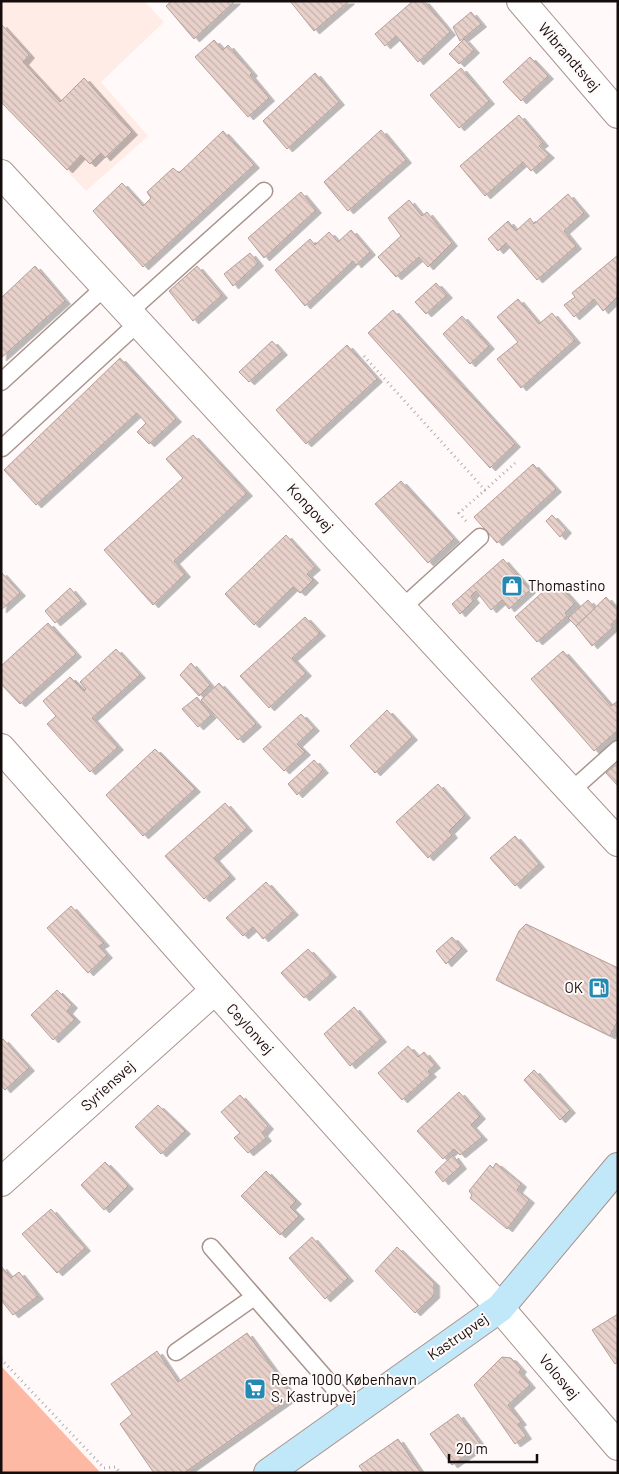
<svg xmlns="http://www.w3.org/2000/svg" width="619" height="1474" font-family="Barlow,sans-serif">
<defs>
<pattern id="building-back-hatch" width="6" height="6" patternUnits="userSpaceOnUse" patternTransform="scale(1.25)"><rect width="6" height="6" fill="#e8d1cb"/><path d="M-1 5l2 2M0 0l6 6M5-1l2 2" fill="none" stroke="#c6b2ad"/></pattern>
<filter id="shadow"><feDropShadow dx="5.5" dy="3" stdDeviation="0" flood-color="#0004"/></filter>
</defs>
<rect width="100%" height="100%" fill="#fffaf9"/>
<polygon fill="#ffece7" points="1,1 144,1 164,22 101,82 148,136 86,191 1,102"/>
<polygon fill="#feb9a4" points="1,1366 99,1471 97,1473 1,1473"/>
<g fill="url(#building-back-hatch)" stroke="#b49f99" filter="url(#shadow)">
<polygon points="172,1 235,1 194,39 166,6"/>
<polygon points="290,1 349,1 314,31"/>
<polygon points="413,1 424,1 450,32 418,62 396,36 385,46 375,34"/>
<polygon points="471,12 481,24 460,41 453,27"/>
<polygon points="1,24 29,55 23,62 60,102 84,78 132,132 105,158 101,153 90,164 81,155 67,170 1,102"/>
<polygon points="464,39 474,50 459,64 449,54"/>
<polygon points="214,40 223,50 228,45 252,73 250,75 269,98 248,117 195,57"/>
<polygon points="530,57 548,76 521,101 503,82"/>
<polygon points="461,68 489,101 459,128 430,95"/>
<polygon points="315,73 339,102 287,149 263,121"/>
<polygon points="519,115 543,143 539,146 549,155 531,171 523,162 485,196 460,166"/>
<polygon points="381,130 406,160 348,211 324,182"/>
<polygon points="223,131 254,165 143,267 93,211 122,183 143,206 151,198 147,192 173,168 179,173"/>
<polygon points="301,192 316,210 264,258 248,238"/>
<polygon points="568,194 584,213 564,231 576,246 537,280 506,243 498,251 488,239 508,221 516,231 530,218 534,224"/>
<polygon points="409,200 422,216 427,212 452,243 428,267 419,257 396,277 378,257 401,236 388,218"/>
<polygon points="351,230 370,252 356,265 353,261 305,306 275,270 310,239 315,245 329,232 338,242"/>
<polygon points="250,253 258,263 233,286 224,274"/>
<polygon points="618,255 618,296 603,311 594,299 574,317 564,305 575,297 572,293"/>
<polygon points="35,266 65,301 1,358 1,298"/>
<polygon points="197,266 222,295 193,321 169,291"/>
<polygon points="436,283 447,295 426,314 415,302"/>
<polygon points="518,299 539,324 552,313 575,340 521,388 497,359 518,342 497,317"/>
<polygon points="393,310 515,444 490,468 368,333"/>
<polygon points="462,316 489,346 470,364 443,334"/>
<polygon points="272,341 282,352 249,382 239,372"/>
<polygon points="347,345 377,379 306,444 276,410"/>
<polygon points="120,358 176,419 149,444 137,432 146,423 137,413 36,505 4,470"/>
<polygon points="193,435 247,493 174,561 185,574 153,605 104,550 183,478 166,459"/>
<polygon points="533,464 556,489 497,543 474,517"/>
<polygon points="401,481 454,539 428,563 375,504"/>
<polygon points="552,515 566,530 560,537 546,521"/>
<polygon points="286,535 315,567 307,574 313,580 300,593 293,587 254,625 225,594"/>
<polygon points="503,559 530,590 509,609 502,600 491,610 476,591 471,596 474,600 460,614 452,604"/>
<polygon points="1,572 20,593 1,610"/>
<polygon points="555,581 575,603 565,613 567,616 537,642 515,617"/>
<polygon points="70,588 81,601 55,623 45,611"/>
<polygon points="606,597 618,611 618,618 611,624 613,627 592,646 576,626"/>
<polygon points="588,600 595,608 576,626 568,618"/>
<polygon points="305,617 320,633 292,658 306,673 269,708 240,676"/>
<polygon points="48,623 76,654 20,704 1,684 1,666"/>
<polygon points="116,649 140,675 92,718 118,747 90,772 47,724 56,716 43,701 70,677 84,691 86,689 80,682"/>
<polygon points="563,651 611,706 618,701 618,730 594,751 531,679"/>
<polygon points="191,663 210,685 199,696 180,675"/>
<polygon points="219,683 256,724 238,740 201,700"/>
<polygon points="197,697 211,715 198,727 182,709"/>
<polygon points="387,710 412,737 375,773 350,746"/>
<polygon points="301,714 314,728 297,744 305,752 284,771 263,749"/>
<polygon points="155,749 195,789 143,836 106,795"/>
<polygon points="314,760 323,770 297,795 288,784"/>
<polygon points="618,763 618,786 606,773"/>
<polygon points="438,784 465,815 449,831 452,835 428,858 396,822"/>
<polygon points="225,803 247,828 214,858 230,876 204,899 165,856"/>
<polygon points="515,836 539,864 515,886 490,858"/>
<polygon points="266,882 293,912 263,939 253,927 243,936 226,918"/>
<polygon points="71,906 104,943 99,946 107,955 88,973 47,928"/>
<polygon points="526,924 618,968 618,1020 610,1036 496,980 519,931"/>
<polygon points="452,937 462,948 446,964 436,951"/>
<polygon points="308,949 331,974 304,998 281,973"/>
<polygon points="57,990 72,1005 67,1011 75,1019 53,1040 31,1015"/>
<polygon points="354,1007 381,1039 350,1066 324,1034"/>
<polygon points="3,1039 29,1068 5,1090 1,1085 1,1041"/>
<polygon points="408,1046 418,1057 424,1052 435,1065 428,1071 431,1074 402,1100 378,1073"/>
<polygon points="534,1070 570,1110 560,1120 524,1080"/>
<polygon points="459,1092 480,1116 471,1125 482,1137 460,1155 454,1149 443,1159 417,1131"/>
<polygon points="240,1095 268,1126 262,1133 266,1138 248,1153 234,1138 240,1133 221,1112"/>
<polygon points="158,1105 185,1131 161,1154 135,1127"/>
<polygon points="453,1155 461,1166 443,1182 435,1172"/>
<polygon points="105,1162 128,1186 104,1210 81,1185"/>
<polygon points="496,1163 521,1184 517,1190 529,1200 507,1229 470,1198 472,1195 469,1191 490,1165 493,1168"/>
<polygon points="266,1171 296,1201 290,1207 299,1216 280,1235 241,1196"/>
<polygon points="51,1209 85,1248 57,1273 22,1234"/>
<polygon points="312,1237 348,1278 325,1299 289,1258"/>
<polygon points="397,1247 434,1283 434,1295 415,1313 375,1271"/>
<polygon points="1,1266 11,1278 19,1272 38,1296 13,1315 1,1300"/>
<polygon points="618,1314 618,1362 615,1364 592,1330"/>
<polygon points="247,1333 293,1396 184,1473 154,1473 120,1424 132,1414 111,1384 157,1351 178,1382"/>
<polygon points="502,1357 511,1358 521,1369 519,1372 530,1385 508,1405 521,1422 518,1424 526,1436 515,1444 474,1385"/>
<polygon points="458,1414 481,1445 452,1465 430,1434"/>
<polygon points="398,1439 421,1473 364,1473 359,1466"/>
</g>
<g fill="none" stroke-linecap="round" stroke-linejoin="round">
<g stroke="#a9948e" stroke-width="19">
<g id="lane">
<polyline points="129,312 264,191"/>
<polyline points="1,382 106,286"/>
<polyline points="1,447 2,448 139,322"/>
<polyline points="402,608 480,537"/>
<polyline points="571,791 618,749"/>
<polyline points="211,1247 354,1411"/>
<polyline points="176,1352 254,1297"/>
</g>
</g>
<g stroke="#a9948e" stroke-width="30">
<g id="street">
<polyline points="521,1 618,114"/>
<polyline points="1,174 618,842"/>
<polyline points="1,748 215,990 500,1308 618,1446"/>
<polyline points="1,1182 215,990"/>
</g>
</g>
<g stroke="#a9948e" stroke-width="30">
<polyline id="secondary" points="268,1473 500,1308 618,1167"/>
</g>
<g stroke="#b3adac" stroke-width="3" stroke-dasharray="1 4" stroke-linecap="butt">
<polyline points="364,356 485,490 515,463"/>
<polyline points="466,521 459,513 485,490"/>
<polyline points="1,1359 104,1468 116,1467 120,1473"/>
</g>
<use href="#lane" stroke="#fff" stroke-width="16"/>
<use href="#street" stroke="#fff" stroke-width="28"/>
<use href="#secondary" stroke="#c1e8f8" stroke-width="28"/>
</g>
<defs>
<g id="shop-square" transform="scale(1.125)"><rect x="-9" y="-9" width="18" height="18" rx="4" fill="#258ab3" stroke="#fffaf9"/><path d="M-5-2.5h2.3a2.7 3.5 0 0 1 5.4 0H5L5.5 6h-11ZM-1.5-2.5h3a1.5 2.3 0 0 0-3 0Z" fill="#fff"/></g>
<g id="fuel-square" transform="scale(1.125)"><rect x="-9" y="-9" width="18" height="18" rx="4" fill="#258ab3" stroke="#fffaf9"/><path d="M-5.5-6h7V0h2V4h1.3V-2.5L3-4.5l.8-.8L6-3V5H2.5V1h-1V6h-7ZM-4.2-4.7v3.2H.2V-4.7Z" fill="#fff"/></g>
<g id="supermarket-square" transform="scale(1.125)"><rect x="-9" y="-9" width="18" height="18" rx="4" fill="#258ab3" stroke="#fffaf9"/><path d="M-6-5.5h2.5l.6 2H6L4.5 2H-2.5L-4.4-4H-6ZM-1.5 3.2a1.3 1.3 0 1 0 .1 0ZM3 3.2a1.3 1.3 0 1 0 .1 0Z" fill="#fff"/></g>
</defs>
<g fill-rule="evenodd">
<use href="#shop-square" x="512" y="586"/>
<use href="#fuel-square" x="599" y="988"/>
<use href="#supermarket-square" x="255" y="1389"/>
</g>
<g text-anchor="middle" stroke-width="4" stroke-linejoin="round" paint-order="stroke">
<g font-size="15" fill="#140d0b" stroke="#fffaf9">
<text transform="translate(569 57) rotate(49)" y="5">Wibrandtsvej</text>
<text transform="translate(310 508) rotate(47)" y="5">Kongovej</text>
<text transform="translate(250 1029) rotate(48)" y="5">Ceylonvej</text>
<text transform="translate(108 1086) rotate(-42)" y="5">Syriensvej</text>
<text transform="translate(458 1337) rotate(-35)" y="5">Kastrupvej</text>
<text transform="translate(559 1377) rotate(50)" y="5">Volosvej</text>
</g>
<g font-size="15" fill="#140d0b" stroke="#fffaf9" text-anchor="start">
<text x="528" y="591">Thomastino</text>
<text x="583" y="993" text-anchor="end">OK</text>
<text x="271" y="1385">Rema 1000 København<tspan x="271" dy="17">S, Kastrupvej</tspan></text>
</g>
</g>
<rect width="619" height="1474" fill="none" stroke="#140d0b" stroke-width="5"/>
<path d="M449 1454v8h88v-8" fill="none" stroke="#140d0b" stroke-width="2.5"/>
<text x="456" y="1454" font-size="15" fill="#140d0b" stroke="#fffaf9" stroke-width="4" paint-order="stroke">20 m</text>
</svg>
